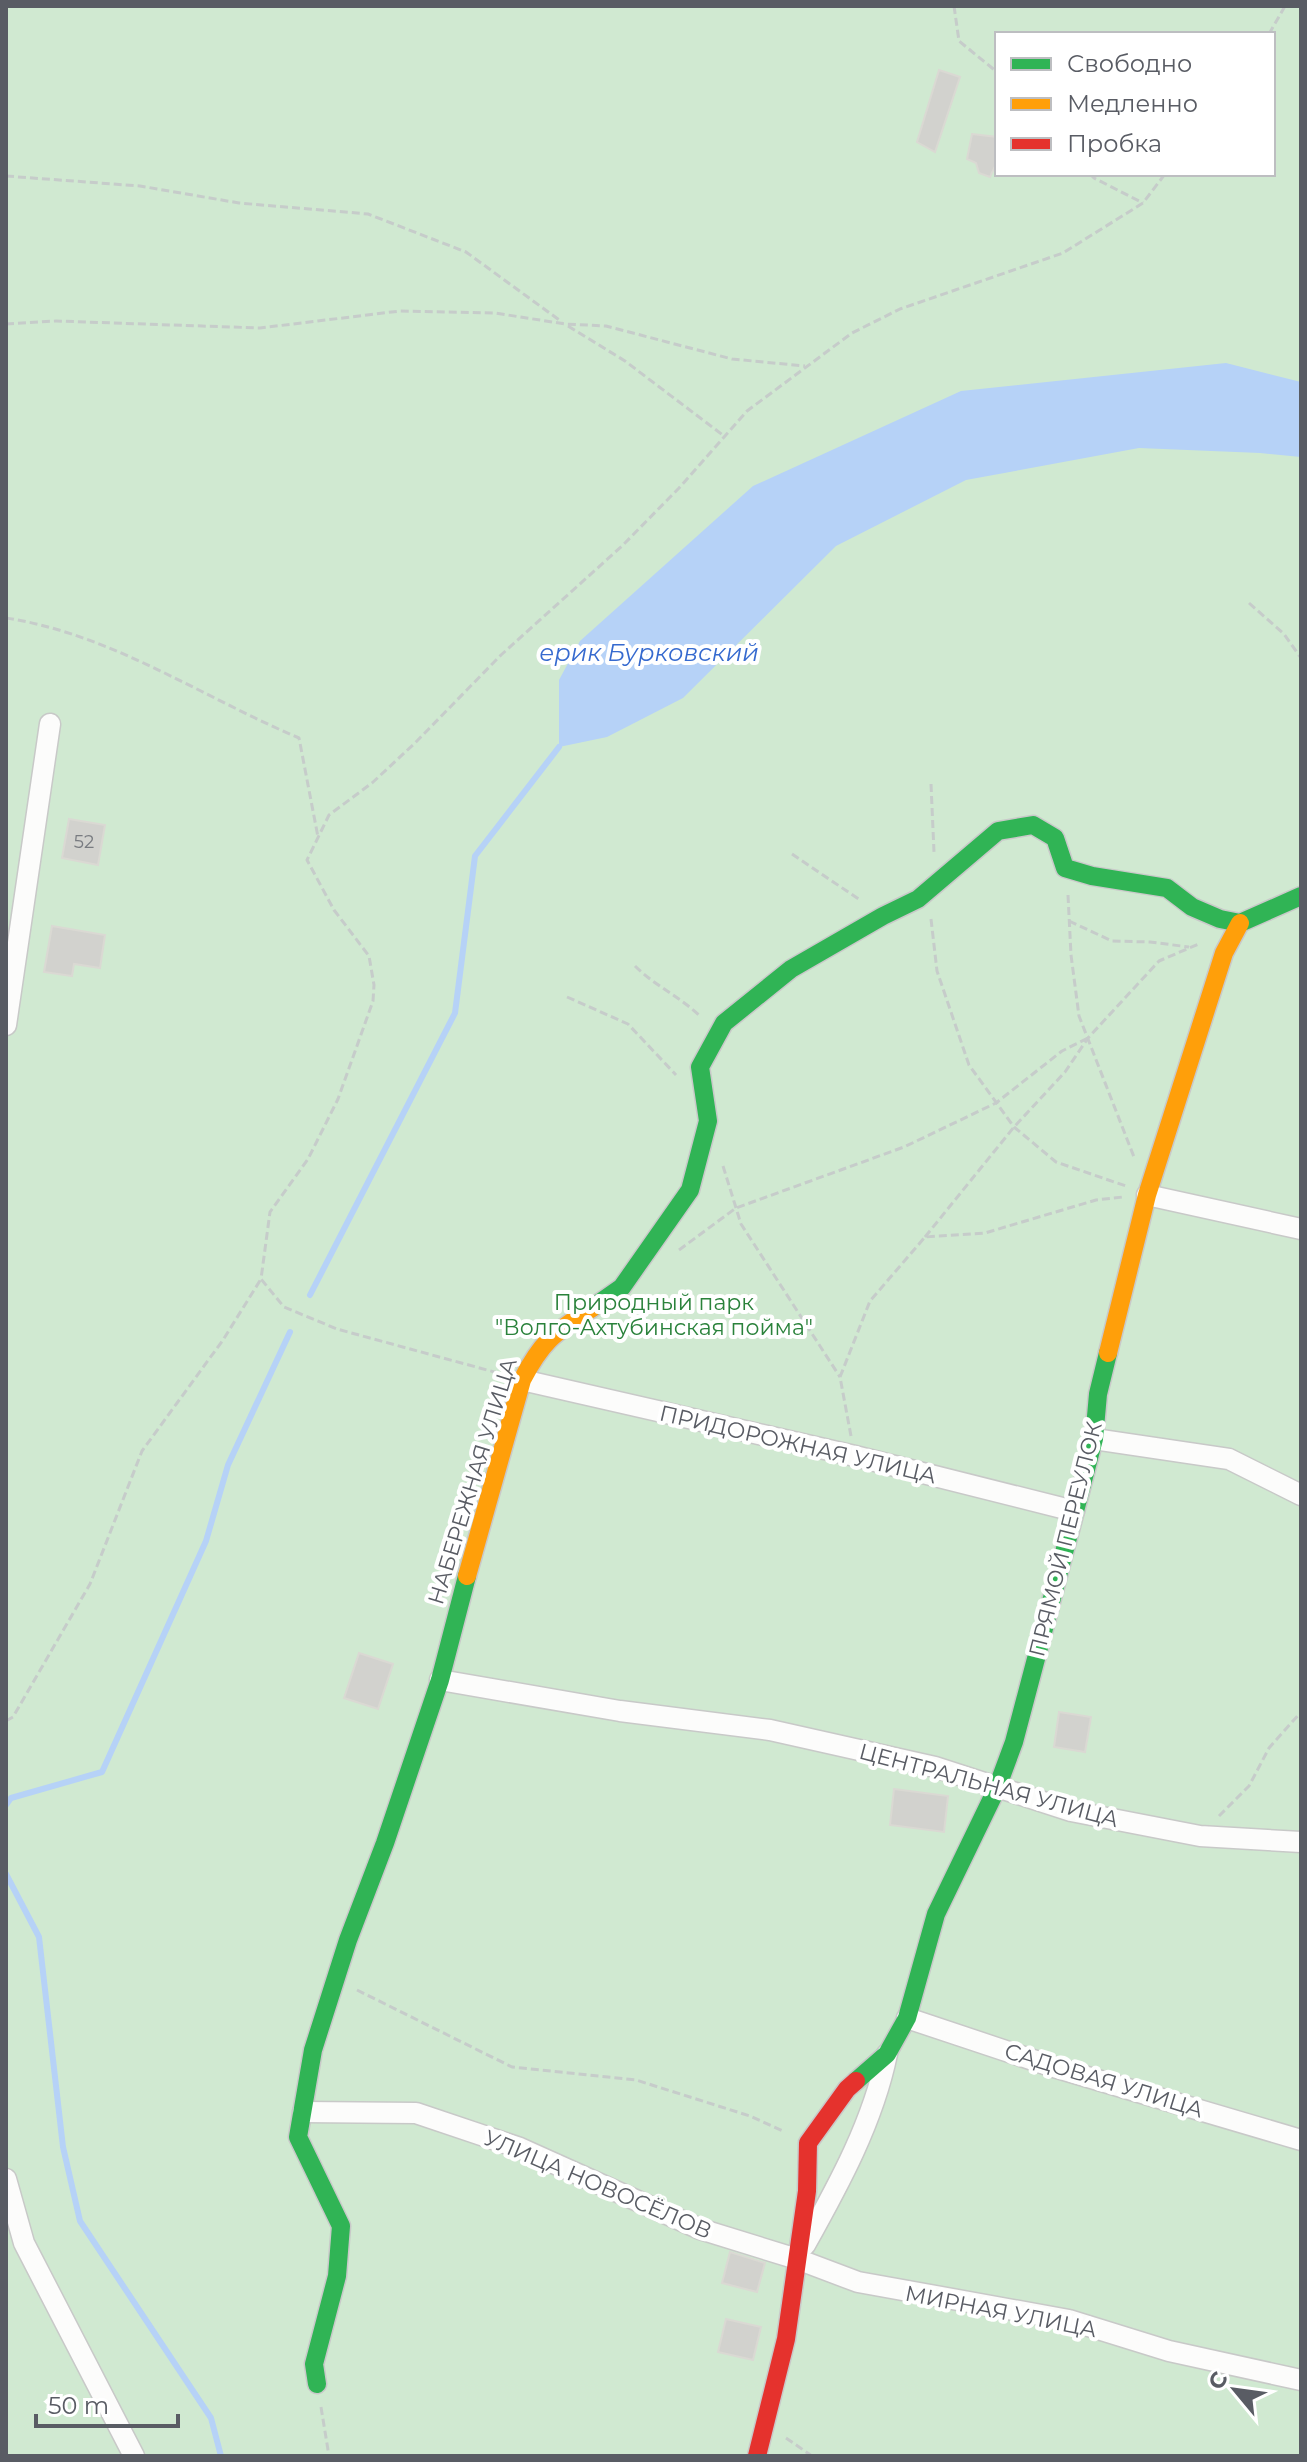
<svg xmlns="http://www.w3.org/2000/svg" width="1307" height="2462" font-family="Montserrat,sans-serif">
<rect width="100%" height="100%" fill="#ebeae4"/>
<path fill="#d0e9d1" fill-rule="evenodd" d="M6,6H1301V2456H6ZM997,34H1273V174H997Z"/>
<polygon fill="#b6d2f7" points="1226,363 1301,382 1301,457 1260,453 1139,448 966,480 836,546 683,698 607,737 559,747 559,680 580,641 753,486 961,391"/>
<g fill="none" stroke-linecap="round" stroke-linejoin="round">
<g stroke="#b6d2f7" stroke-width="6">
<polyline points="310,1295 455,1013 475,856 559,747"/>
<polyline points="6,1805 11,1798 102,1772 206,1541 228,1465 290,1332"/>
<polyline points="6,1874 39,1937 63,2147 80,2221 211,2418 221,2456"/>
</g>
</g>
<g fill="#d2d2ce" stroke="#dad9d3" stroke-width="2">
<polygon points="939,70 960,77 935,152 917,142"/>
<polygon points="972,134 997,137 997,162 990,177 979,173 976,163 967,159"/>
<polygon points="69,819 105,825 98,865 62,858"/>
<polygon points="52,926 105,935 100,968 74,964 72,976 44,972"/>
<polygon points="359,1653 393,1664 378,1709 344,1698"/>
<polygon points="1059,1712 1091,1717 1085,1752 1054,1747"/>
<polygon points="894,1789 948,1796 944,1832 890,1825"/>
<polygon points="730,2252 765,2263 757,2292 722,2283"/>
<polygon points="726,2319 761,2327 753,2360 718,2352"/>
</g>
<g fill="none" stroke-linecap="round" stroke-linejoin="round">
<g stroke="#c8c9c8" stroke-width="23">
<g id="street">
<polyline points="6,1025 50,724"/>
<polyline points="1147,1195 1301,1229"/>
<polyline points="522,1380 855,1456 1074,1511"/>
<polyline points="1094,1439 1229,1459 1301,1495"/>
<polyline points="440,1680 620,1711 770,1730 935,1767 1071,1811 1200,1836 1301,1842"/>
<polyline points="907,2018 1057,2068 1301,2140"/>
<polyline points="303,2112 416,2113 520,2148 700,2229 797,2259 858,2282 1069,2320 1169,2351 1301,2380"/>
<polyline points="6,2179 24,2243 134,2456"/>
<path d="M805,2245C839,2184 873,2122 887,2054"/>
</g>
</g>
<g stroke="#c9c9c9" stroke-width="21">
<g id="fast">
<polyline points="592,1308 622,1287 690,1190 708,1121 700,1067 724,1023 791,969 883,916 918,899 998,831 1033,825 1055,838 1065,868 1092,876 1167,888 1192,907 1220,919 1240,923 1301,896"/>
<polyline points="856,2081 887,2054 907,2018 936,1914 997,1788 1014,1742 1094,1439 1098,1394 1108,1353"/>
<polyline points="317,2384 314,2364 337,2276 341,2226 298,2137 313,2050 348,1940 385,1843 440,1680 467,1576"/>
</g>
</g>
<g stroke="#c9c9c9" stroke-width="21">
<g id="slow">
<polyline points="1108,1353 1147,1195 1224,953 1240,923"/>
<path d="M467,1576L522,1380C543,1339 555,1333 592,1308"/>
</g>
</g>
<g stroke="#c9c9c9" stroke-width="21">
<polyline id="jam" points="757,2456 786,2339 807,2191 808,2143 847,2089 856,2081"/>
</g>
<g stroke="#c6ccca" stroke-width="3" stroke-dasharray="8 4" stroke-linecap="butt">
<polyline points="954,6 959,41 997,72"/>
<polyline points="1269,34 1285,6"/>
<polyline points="1090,174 1094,178 1143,203"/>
<polyline points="6,176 140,186 239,203 368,214 466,252 562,322"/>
<polyline points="6,324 56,321 260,328 400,311 495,313 565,324 606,326 732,359 805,366"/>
<polyline points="568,326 625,361 724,436"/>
<polyline points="1249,603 1284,634 1301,658"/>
<path d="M6,618C111,634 202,697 299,738L318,837"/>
<polyline points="931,784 934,852"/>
<polyline points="792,854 860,900"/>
<polyline points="1068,895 1071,955 1079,1016 1134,1157"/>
<polyline points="931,919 937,971 969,1065 1014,1127 1056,1162 1126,1186"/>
<polyline points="1069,921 1112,941 1150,942 1189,947"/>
<path d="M635,966C655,986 679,996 700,1016"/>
<polyline points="567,997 628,1024 676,1075"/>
<polyline points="723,1166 741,1224 840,1377"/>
<polyline points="925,1237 1014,1127 1065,1072 1088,1038 1159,961 1201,943"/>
<polyline points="679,1250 736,1208 904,1147 996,1103 1062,1051 1088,1038"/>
<polyline points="498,1373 337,1329 284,1307 261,1279 270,1212 308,1159 338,1099 373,1001 374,985 369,956 334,910 307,860 329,815 372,783 415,743 501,655 622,546 679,488 747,411 852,333 900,309 1063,253 1143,203 1165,174"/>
<polyline points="851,1436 840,1377 870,1301 925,1237 985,1233 1096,1200 1123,1197"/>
<polyline points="6,1721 13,1717 90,1584 142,1451 223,1340 261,1279"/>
<polyline points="1219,1816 1249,1786 1269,1748 1301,1712"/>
<polyline points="357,1990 512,2067 636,2080 750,2116 785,2132"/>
<polyline points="321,2407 329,2456"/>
<polyline points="786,2438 812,2456"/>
</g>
<use href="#street" stroke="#fcfcfb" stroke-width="20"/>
<use href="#fast" stroke="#30b455" stroke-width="18"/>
<use href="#slow" stroke="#ff9f0a" stroke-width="18"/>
<use href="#jam" stroke="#e5322d" stroke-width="18"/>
</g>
<g text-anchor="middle" stroke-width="8" stroke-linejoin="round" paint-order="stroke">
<g font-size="18" fill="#787b80">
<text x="84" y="848">52</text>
</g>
<g font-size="22" fill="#2a823b" stroke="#fff">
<text x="654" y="1310">Природный парк<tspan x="654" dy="25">"Волго-Ахтубинская пойма"</tspan></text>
</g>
<g font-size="22" fill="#595c64" stroke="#fff">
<text transform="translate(798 1444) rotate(13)" y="8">ПРИДОРОЖНАЯ УЛИЦА</text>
<text transform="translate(472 1481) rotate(-73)" y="8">НАБЕРЕЖНАЯ УЛИЦА</text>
<text transform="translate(1065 1539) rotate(-76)" y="8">ПРЯМОЙ ПЕРЕУЛОК</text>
<text transform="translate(989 1785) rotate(15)" y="8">ЦЕНТРАЛЬНАЯ УЛИЦА</text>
<text transform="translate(1104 2080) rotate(17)" y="8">САДОВАЯ УЛИЦА</text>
<text transform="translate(598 2184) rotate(23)" y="8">УЛИЦА НОВОСЁЛОВ</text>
<text transform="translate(1001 2311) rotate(11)" y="8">МИРНАЯ УЛИЦА</text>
</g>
<g font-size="24" font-style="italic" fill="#366acf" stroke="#fff">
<text x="649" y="661">ерик Бурковский</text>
</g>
</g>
<rect width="1307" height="2462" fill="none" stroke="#595c64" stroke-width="16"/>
<rect x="995" y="32" width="280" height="144" fill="#ffffff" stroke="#bdbec1" stroke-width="2"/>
<rect x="1011" y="58" width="40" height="12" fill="#30b455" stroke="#bdbec1" stroke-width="2"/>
<text x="1067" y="72" font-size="24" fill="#595c64">Свободно</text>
<rect x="1011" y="98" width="40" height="12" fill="#ff9f0a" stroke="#bdbec1" stroke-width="2"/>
<text x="1067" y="112" font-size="24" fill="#595c64">Медленно</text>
<rect x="1011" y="138" width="40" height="12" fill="#e5322d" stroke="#bdbec1" stroke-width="2"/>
<text x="1067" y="152" font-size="24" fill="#595c64">Пробка</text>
<g transform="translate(1235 2390) rotate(299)" stroke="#ffffff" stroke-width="6" paint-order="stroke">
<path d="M0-6L14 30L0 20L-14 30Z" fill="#595c64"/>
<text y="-12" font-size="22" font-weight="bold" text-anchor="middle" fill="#595c64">С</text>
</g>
<path d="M36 2414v12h142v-12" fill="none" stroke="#595c64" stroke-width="4"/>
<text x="48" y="2414" font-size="24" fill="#595c64" stroke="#ffffff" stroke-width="6" paint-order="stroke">50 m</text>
</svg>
